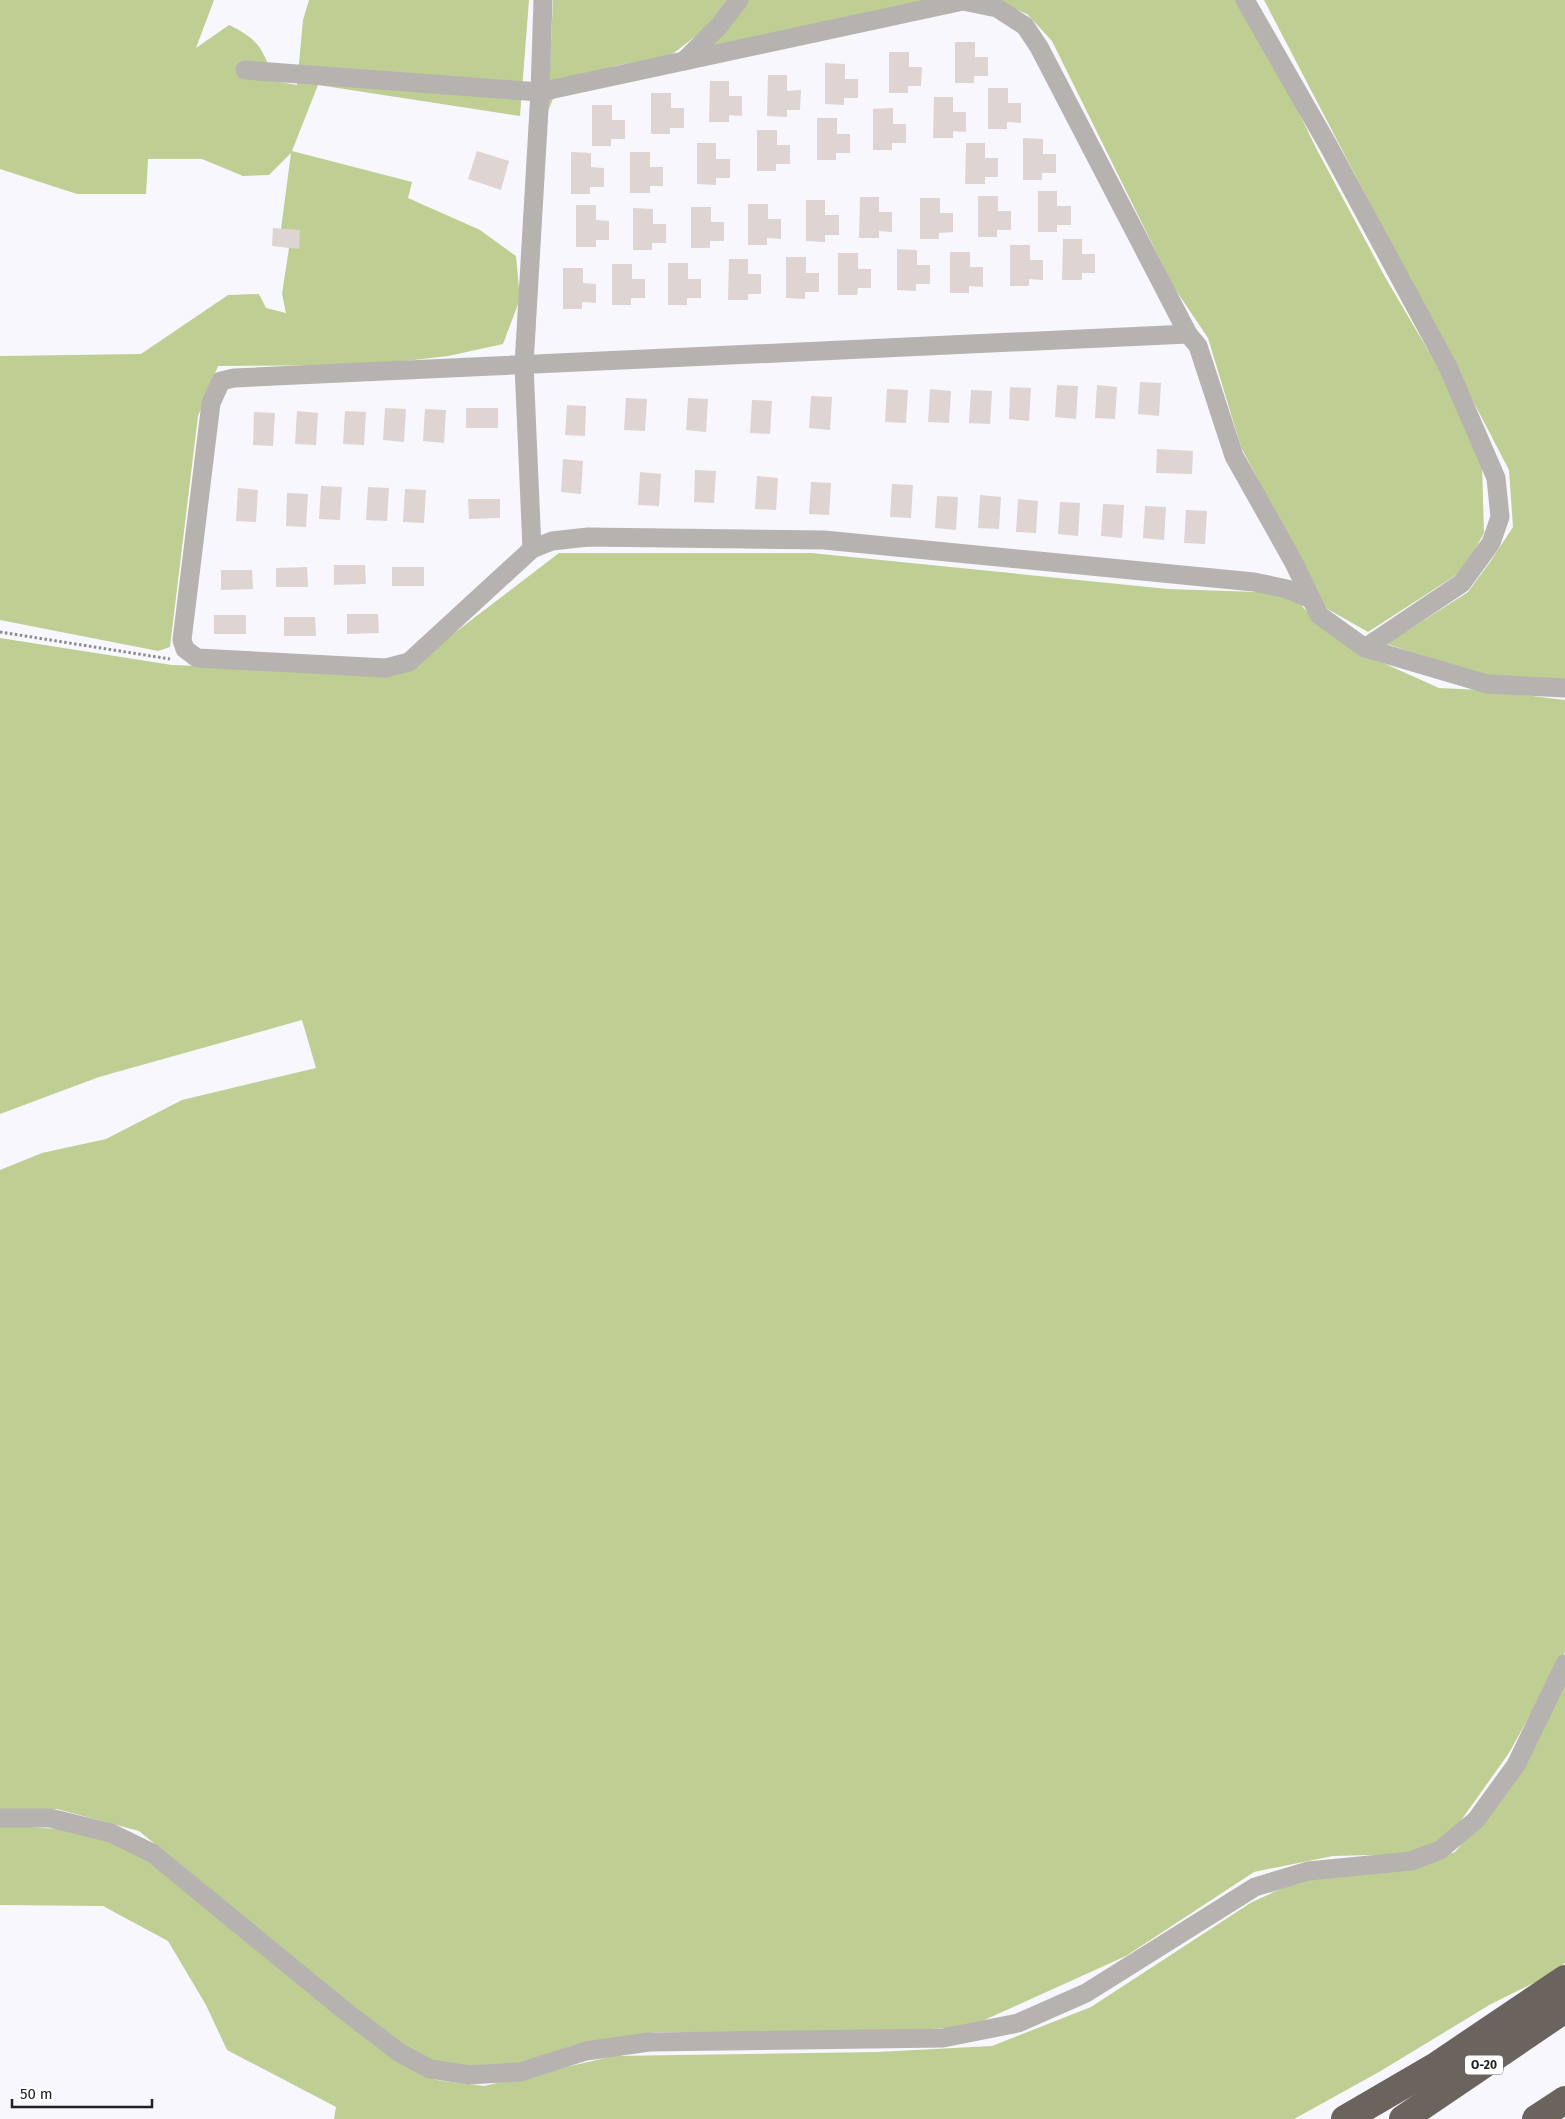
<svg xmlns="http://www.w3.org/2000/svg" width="1565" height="2119" font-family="'Fira Sans',sans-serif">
<rect width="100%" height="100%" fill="#f8f7fe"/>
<g fill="#bfce92">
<path d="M0,0H214L196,48L229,25C260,40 263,49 274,81L297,85L303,20L309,0H529L520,116L318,85L292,151L412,182L408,198L480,230L516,256L520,299L503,344L448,356L371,365L218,366L198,416L170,647L158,651L0,620V356L141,354L228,295L259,294L266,308L286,313L282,294L289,248L281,229L291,153L269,175L243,176L202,159H148L146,194H77L0,169Z"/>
<polygon points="553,0 728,0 706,28 670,56 614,66 553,99 548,111"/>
<polygon points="746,0 926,0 707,49"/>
<polygon points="992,0 1237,0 1287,88 1316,148 1385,277 1446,381 1482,465 1484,533 1464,570 1368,632 1324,607 1241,447 1208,338 1173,286 1052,41 1027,14"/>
<polygon points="1264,0 1565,0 1565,680 1487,677 1387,644 1468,592 1490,562 1513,527 1509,470"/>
<polygon points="559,553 811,553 1168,589 1283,593 1297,600 1309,614 1361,653 1439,688 1482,690 1565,700 1565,1652 1509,1753 1452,1833 1410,1854 1333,1856 1254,1872 1126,1956 969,2027 873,2032 657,2032 574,2045 499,2070 454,2070 402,2046 139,1831 57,1809 0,1809 0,1170 42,1153 106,1139 182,1100 316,1068 302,1020 99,1077 0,1114 0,638 172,665 402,673"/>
<polygon points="1565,1682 1565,1963 1538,1981 1491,2004 1379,2072 1294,2119 334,2119 336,2107 227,2050 206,2005 168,1941 103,1906 0,1905 0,1825 72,1830 127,1845 393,2056 436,2080 484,2086 614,2056 877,2052 992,2046 1091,2007 1252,1902 1309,1876 1405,1870 1455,1852 1516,1780"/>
</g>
<g fill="#ded4d1">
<polygon points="955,42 975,42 975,57 988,57 988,76 974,76 974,83 955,83"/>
<polygon points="889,52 909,52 909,67 922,67 921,86 908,86 908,93 889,93"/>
<polygon points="825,63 845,64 845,79 858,79 858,98 844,98 844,105 825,104"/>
<polygon points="768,75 787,75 787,91 801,90 800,110 787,110 787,117 767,116"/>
<polygon points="710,81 729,81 729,96 742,96 742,116 729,115 729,122 709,122"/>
<polygon points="988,88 1008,88 1008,103 1021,103 1021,123 1007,122 1007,129 988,129"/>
<polygon points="651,93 671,93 671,108 684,108 684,128 670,128 670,134 651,134"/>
<polygon points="934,97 953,97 953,112 966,112 966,132 953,131 953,138 933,138"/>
<polygon points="592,105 612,105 612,120 625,120 625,139 611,139 611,146 592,146"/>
<polygon points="893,108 893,124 906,124 906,143 892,143 892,150 873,150 873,109"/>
<polygon points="817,118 837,118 837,134 850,134 850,153 836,153 836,160 817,160"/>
<polygon points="757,130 777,130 777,145 790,145 790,164 776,164 776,171 757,171"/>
<polygon points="1023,138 1043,139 1043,154 1056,154 1056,173 1042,173 1042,180 1023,180"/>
<polygon points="697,143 716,143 716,159 730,159 730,178 716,178 716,185 697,184"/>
<polygon points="966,143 985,143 985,158 998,158 998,177 985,177 985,184 965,184"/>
<polygon points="477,151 509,161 501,190 468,179"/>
<polygon points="571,152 591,153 591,167 604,168 604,187 590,187 590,194 571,194"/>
<polygon points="630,152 650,152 650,167 663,167 663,186 650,186 650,193 630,193"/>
<polygon points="1038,191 1057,191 1057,206 1071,206 1071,225 1057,225 1057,232 1038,232"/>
<polygon points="978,196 998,196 998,211 1011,211 1011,230 997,230 997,237 978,237"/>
<polygon points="860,197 879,197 879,212 892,212 892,232 879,231 879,238 859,238"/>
<polygon points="920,198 940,198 940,213 953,213 953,232 939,233 939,239 920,239"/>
<polygon points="806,200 825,200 825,215 839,215 839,235 825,235 825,242 806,241"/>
<polygon points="748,204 768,204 768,219 781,219 781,239 767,238 767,245 748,245"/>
<polygon points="576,205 596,205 596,220 609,221 609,240 596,240 596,247 576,247"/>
<polygon points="691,207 711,207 711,222 724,222 724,241 710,241 710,248 691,248"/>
<polygon points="633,208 653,209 653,224 666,224 666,243 652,243 652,250 633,250"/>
<polygon points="273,228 300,230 299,249 272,246"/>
<polygon points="1063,239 1082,239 1082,254 1095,254 1095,273 1082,273 1082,280 1062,280"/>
<polygon points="1010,245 1030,245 1030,260 1043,260 1043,280 1029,279 1029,286 1010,286"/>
<polygon points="897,249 917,250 917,265 930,265 930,284 916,284 916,291 897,290"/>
<polygon points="950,252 970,252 970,267 983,267 983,287 969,286 969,293 950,293"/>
<polygon points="838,253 858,253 858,269 871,269 871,288 858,288 857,295 838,295"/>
<polygon points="786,257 806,257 806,273 819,273 819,292 805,292 805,299 786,298"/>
<polygon points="729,259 748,259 748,274 761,274 761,294 748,294 748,300 728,300"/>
<polygon points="668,263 688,263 688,279 701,279 701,298 687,298 687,305 668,305"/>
<polygon points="612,264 632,264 632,279 645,279 645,298 631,298 631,305 612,305"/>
<polygon points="563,268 583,268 583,283 596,284 596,303 582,302 582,309 563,309"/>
<polygon points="1140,382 1161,383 1159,416 1138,414"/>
<polygon points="1057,385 1078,386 1076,419 1055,417"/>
<polygon points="1097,385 1117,387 1115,419 1095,418"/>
<polygon points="1010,387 1031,388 1029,421 1009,419"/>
<polygon points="887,389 908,390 906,423 885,422"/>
<polygon points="930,389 951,391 949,423 928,422"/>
<polygon points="971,390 992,391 990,424 969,423"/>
<polygon points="811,396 832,397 830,430 809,428"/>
<polygon points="626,398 647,399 645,431 624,430"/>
<polygon points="688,398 708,399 706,432 686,430"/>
<polygon points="752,400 772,401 770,434 750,433"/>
<polygon points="567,405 586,406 585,436 565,435"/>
<polygon points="385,408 406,409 404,442 383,440"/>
<rect x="466" y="408" width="32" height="20"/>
<polygon points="425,409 446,410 444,443 423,441"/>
<polygon points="297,411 318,413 316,445 295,444"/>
<polygon points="345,411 366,412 364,445 343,444"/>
<polygon points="254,412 275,413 273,446 253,445"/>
<polygon points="1157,449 1193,451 1192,474 1156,473"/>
<polygon points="563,459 583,461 581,494 561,492"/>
<polygon points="695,470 716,471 714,503 694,502"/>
<polygon points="640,472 661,474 659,506 638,505"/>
<polygon points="757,476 778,478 776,510 755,509"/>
<polygon points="811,482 831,483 829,515 809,514"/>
<polygon points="892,484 913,485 911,518 890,517"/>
<polygon points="321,486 342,487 340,520 319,519"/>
<polygon points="368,487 389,488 387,521 366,520"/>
<polygon points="238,488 258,490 256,522 236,521"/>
<polygon points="405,489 426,490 424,523 403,522"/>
<polygon points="287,493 308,494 306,527 286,526"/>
<polygon points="980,495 1001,497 999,529 978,528"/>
<polygon points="937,496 958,497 956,530 935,528"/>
<polygon points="468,499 500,499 500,518 469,519"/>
<polygon points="1018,499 1038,501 1036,533 1016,532"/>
<polygon points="1060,502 1080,503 1078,536 1058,534"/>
<polygon points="1103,504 1124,505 1122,538 1101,536"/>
<polygon points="1145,506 1166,507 1164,540 1143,538"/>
<polygon points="1186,510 1207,511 1205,544 1184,543"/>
<polygon points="334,565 365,565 366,584 334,585"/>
<polygon points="307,567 308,587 276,587 276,568"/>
<rect x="392" y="567" width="32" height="19"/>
<polygon points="221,570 252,570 253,589 221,590"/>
<polygon points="347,614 378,614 379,633 347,634"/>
<rect x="214" y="615" width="32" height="19"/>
<polygon points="284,617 315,617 316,636 284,636"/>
</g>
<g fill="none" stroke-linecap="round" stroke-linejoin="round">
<polyline stroke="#8c8b90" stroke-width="3" stroke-dasharray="2.5 2.5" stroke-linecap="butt" points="0,632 170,659"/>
<g stroke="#b6b2b0" stroke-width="19">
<polyline points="1245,0 1328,145 1448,367 1496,478 1500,517 1491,543 1462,583 1365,648"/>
<polyline points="684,61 719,26 739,0"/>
<polyline points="245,70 540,92 963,1 997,8 1025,26 1039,47 1188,334 1198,346 1234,456 1293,561 1319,615 1365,648 1487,684 1565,688"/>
<polyline points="1188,334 234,378 221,381 211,403 182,640 185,649 197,658 386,668 409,662 532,549 552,541 588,537 824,540 1254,582 1287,589 1311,599"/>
<polyline points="532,549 524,365 540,92 543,0"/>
<polyline points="0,1818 50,1818 111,1833 152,1853 345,2011 400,2053 430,2069 470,2075 520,2072 586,2051 649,2042 943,2038 1018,2023 1086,1993 1255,1887 1308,1871 1411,1861 1440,1850 1476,1820 1516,1765 1565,1664"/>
</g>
<g stroke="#6b645e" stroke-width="28">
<polyline points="1345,2119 1436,2066 1565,1979"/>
<polyline points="1403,2119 1565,2009"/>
<polyline points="1536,2119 1565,2100"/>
</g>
</g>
<g text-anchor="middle" stroke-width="4.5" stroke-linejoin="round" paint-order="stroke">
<rect fill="#fff" stroke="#646366" stroke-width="1" x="1465" y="2055.5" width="38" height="19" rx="4"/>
<g font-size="12" font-weight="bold" fill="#212024">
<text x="1484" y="2069">O-20</text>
</g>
</g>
<path d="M12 2099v8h140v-8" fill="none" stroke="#212024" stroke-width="2.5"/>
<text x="20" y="2099" font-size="15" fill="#212024" stroke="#ffffff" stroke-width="4" paint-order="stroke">50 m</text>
</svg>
